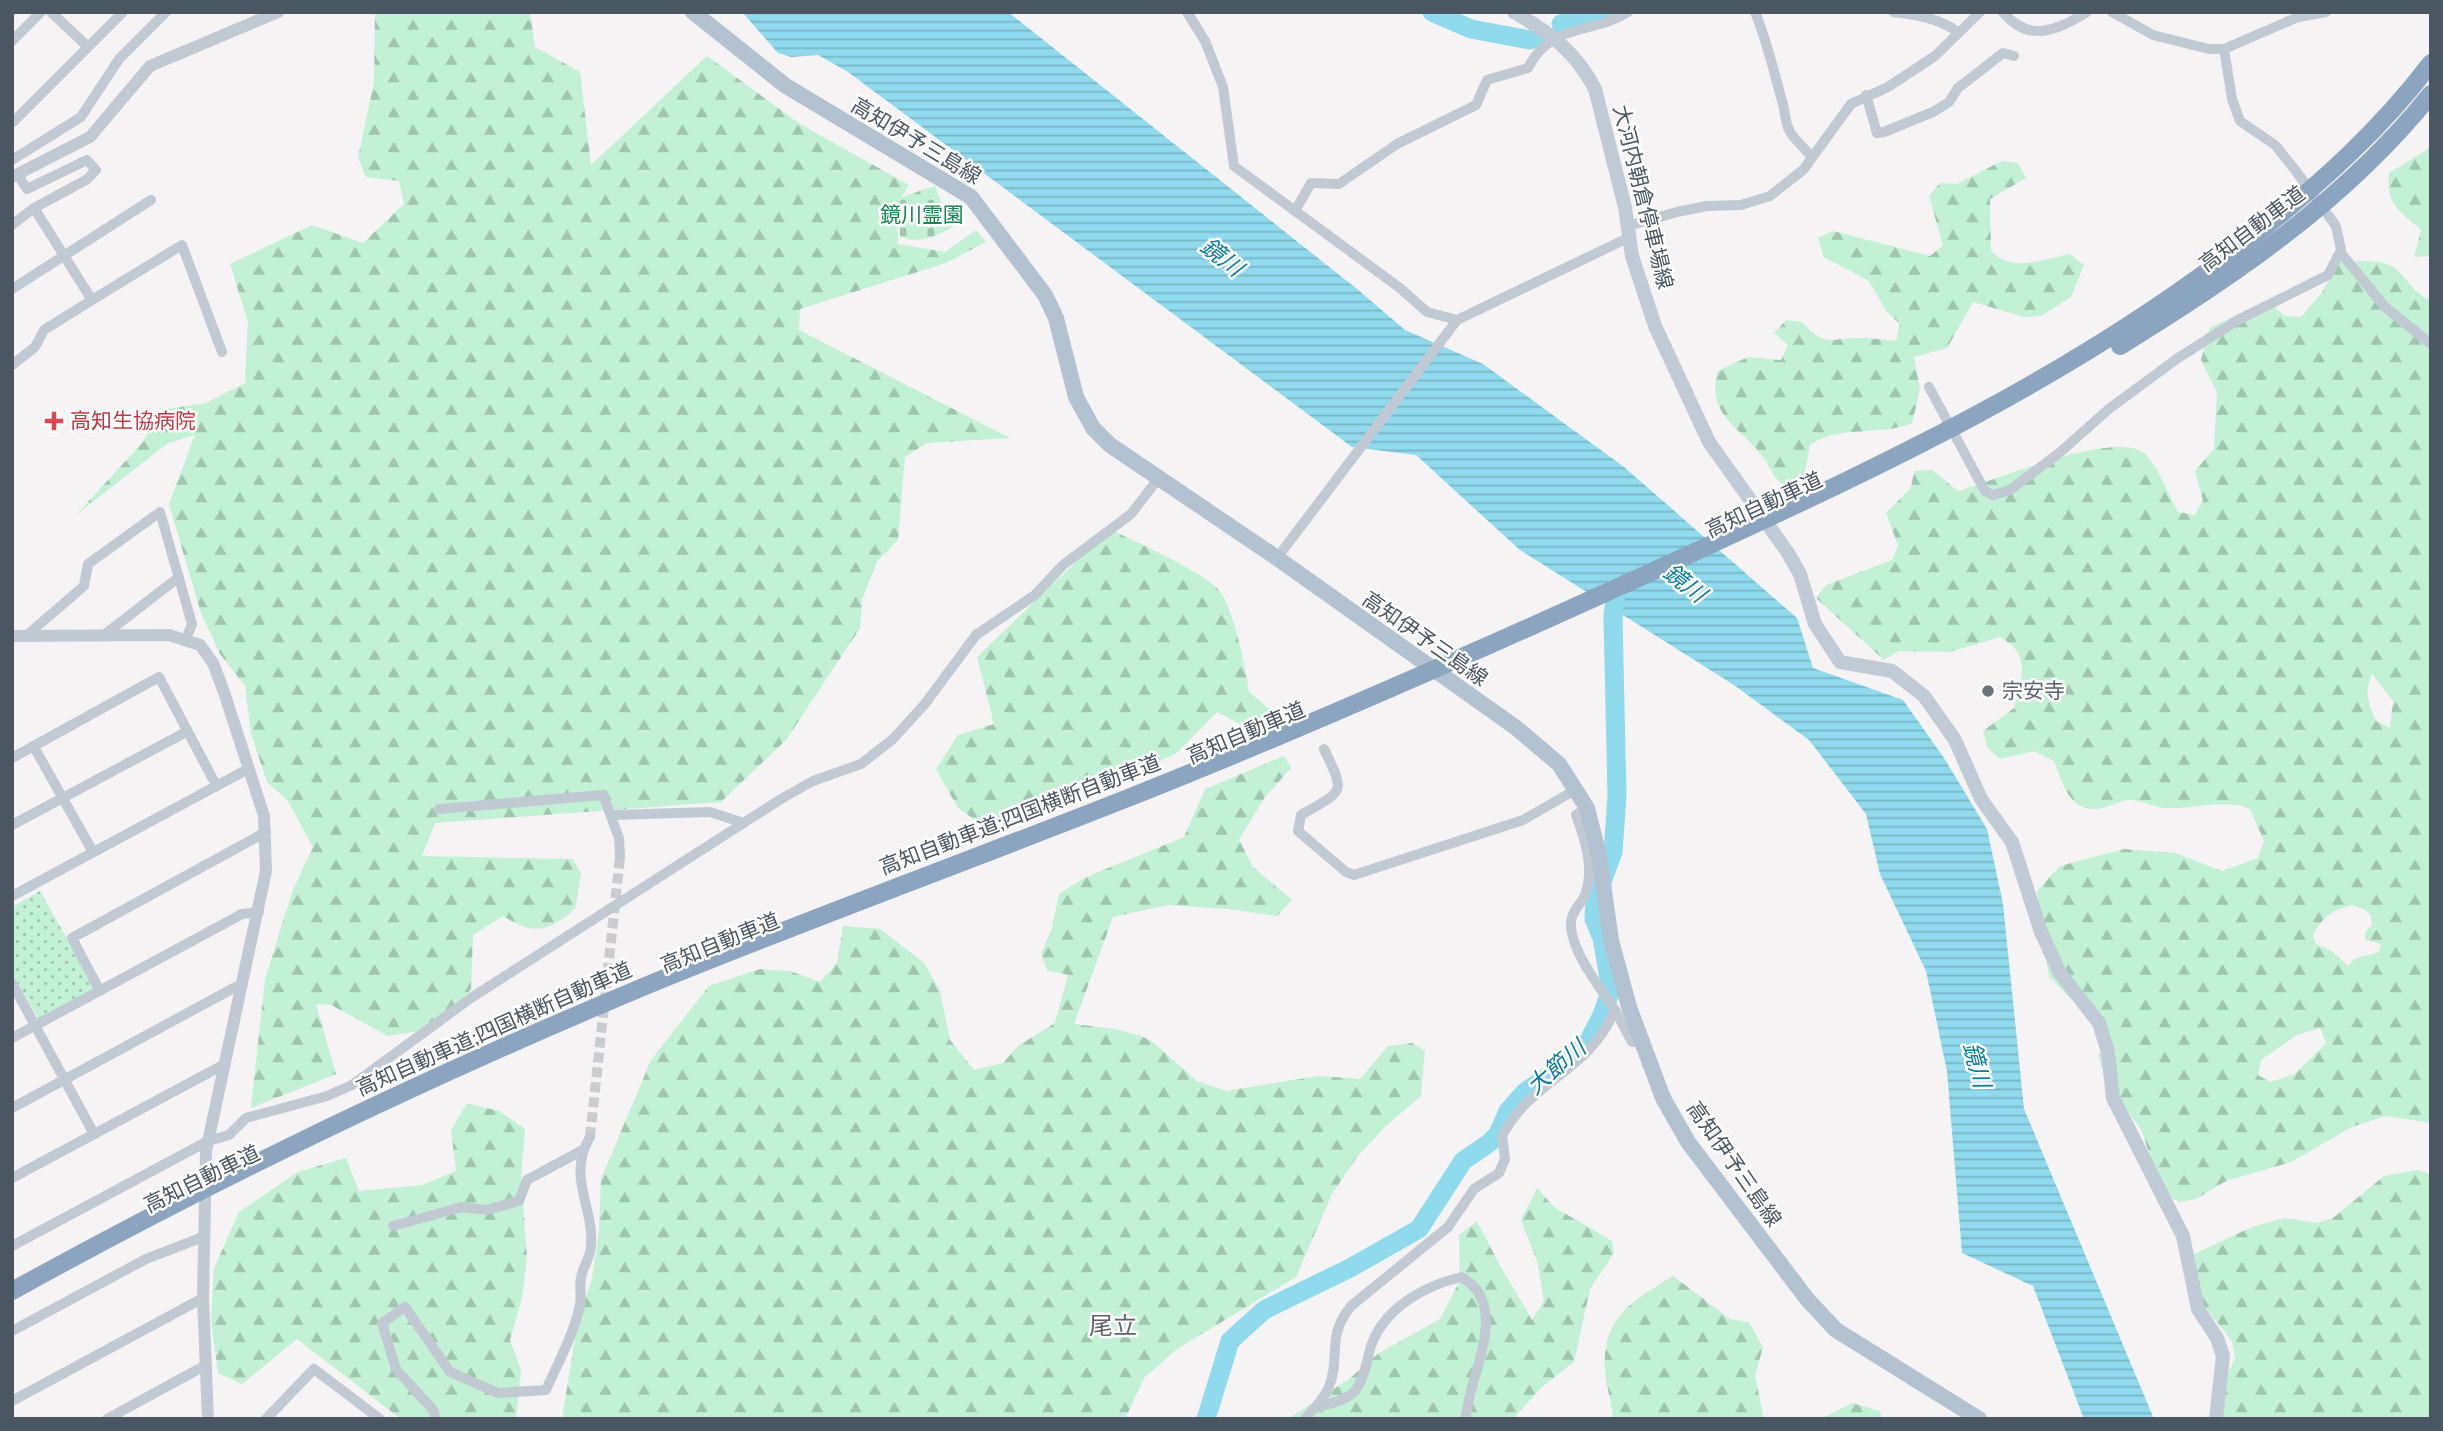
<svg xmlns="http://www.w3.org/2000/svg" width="2443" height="1431" font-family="'Nunito Sans','Noto Sans JP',sans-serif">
<defs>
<pattern id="forest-firs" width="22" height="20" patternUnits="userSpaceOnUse" patternTransform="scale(1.75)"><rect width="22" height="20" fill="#c3f1d5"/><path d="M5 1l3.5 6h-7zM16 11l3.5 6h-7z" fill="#a0c6b0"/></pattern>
<pattern id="cemetery-stones" width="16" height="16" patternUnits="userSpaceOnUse" patternTransform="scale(1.75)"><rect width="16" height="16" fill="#c3f1d5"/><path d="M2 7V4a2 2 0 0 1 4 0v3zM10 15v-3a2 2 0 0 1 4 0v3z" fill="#a0c6b0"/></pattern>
<pattern id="park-dots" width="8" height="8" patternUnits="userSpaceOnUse" patternTransform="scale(1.75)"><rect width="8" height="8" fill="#c3f1d5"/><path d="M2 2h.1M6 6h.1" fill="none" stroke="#a0c6b0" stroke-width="1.8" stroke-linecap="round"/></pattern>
<pattern id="water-rules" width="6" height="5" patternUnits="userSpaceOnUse" patternTransform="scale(1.75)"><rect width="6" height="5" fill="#90daee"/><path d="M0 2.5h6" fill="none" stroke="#78b4c4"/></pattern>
</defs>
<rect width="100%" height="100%" fill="#f5f3f3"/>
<g fill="url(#forest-firs)" fill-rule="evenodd">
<path d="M375,12H530L535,47L580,72L591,165L707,56L800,124L909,185L897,205L898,244L945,252L976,230L986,242L946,263L800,309L799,330L1010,438L927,443L905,457L898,540L878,560L862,599L860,628L786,740L721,802L435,823L422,856L573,859L581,873L575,909C547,933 534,935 503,916L473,935L471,989L439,1028L388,1036L331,1005L316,1004L336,1074L251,1108L265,979L292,892L313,847L288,801L267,782L251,733L245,686L220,654L201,613L169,504L195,435L168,443L76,515L143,442L160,410L206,403L245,383L248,322L230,264L312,225L363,243L404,204L399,181L366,177L358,158L374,82Z"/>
<path d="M2431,147V256L2414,257L2421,230C2399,210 2386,205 2389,173Z"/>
<path d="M2002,161L2018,163L2026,178L1990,199L1991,251C2013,273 2041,260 2070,254L2084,265L2071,297L2041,316L2024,317L1973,302L1947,348L1914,357L1920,390L1912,423C1879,437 1841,424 1810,445L1804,477L1790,489C1775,482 1772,470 1763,457C1741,427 1705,415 1718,371L1748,357L1781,360L1788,345L1774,333L1786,320L1802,322C1825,349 1833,337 1862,338C1873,338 1885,340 1896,341L1900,324L1887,312L1869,281L1824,257L1818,238L1833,231L1930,256L1943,245L1929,196L1940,183L1957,184Z"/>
<path d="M2338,262C2352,262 2376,259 2389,265C2408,274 2410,293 2431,300V1123L2385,1116L2352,1127L2291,1162L2226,1181L2196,1199L2180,1202L2163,1195L2141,1129L2109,1089L2098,1055L2108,1043L2101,1028L2049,977L2037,891L2060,866L2124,849L2175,853L2222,871L2258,858L2264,841L2250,809C2224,798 2194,810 2165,808C2153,807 2140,799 2128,800C2118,801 2108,808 2097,809C2069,811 2062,782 2054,761L2034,751L2000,759L1987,747L1983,731L2014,708C2022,677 2032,655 2000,637L1950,652L1898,651L1884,660L1816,598L1826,585L1892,560L1898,545L1886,513L1911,488L1914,471L1932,470L1958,491C1993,481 2119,427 2146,455C2159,469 2168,494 2178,512L2195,515L2203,500L2195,471L2214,449L2217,392L2201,360L2210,328L2255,306L2272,305L2285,316L2301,317L2323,291ZM2372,674L2393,701L2390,728L2376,721C2368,702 2364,693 2372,674ZM2351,905C2364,909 2372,910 2372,925L2366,931L2365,940L2381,944L2379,952L2354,959L2348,966L2333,952L2316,944L2313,936C2322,917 2331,911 2351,905ZM2320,1028L2326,1043L2295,1074L2270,1082L2258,1075L2261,1060L2297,1035Z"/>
<path d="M1110,529C1137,543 1198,569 1218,589C1233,604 1246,670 1249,692L1280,718L1250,737L1241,725L1217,712L1177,753L1123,778L985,827L958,808L936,769L958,735L994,724L977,657Z"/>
<polygon points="1284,756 1291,768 1265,797 1239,840 1253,867 1292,900 1277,916 1228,909 1168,905 1113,917 1074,1024 1115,1029 1141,1036 1154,1043 1197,1081 1226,1091 1318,1076 1360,1079 1388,1046 1412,1043 1425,1051 1421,1096 1387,1125 1357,1157 1332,1194 1296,1277 1177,1349 1144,1378 1125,1419 562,1419 577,1325 592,1278 599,1230 601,1179 651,1060 709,986 760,969 790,971 820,982 837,963 843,926 880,929 924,963 940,991 950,1040 974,1070 1003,1063 1018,1046 1055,1023 1068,975 1047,970 1041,954 1052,928 1059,894 1084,878 1184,837 1205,789"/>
<polygon points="467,1103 499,1111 525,1129 521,1175 527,1258 522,1298 510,1340 521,1370 516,1419 401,1419 297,1339 242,1384 218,1373 211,1321 214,1268 239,1212 298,1172 346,1158 359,1191 422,1185 456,1171 451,1130"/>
<polygon points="2417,1170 2431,1174 2431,1419 2217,1419 2220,1389 2235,1358 2232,1341 2199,1300 2192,1255 2252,1227 2284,1218 2317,1223 2333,1218 2384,1176"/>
<polygon points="1537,1188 1554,1207 1612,1241 1614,1253 1590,1289 1574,1362 1542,1387 1513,1419 1288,1419 1349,1379 1379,1353 1440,1319 1460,1280 1459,1235 1477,1221 1498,1262 1532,1320 1544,1301 1537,1261 1521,1220"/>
<path d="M1673,1276L1730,1319L1749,1322L1763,1347L1755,1376L1764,1419H1613C1612,1403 1606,1386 1605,1370C1602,1317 1632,1301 1673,1276Z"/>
<polygon points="1852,1403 1880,1411 1882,1419 1821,1419"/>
</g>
<path fill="url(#cemetery-stones)" d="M935,186L947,218L956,224C941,235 918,246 900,236L898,205L902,197Z"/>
<polygon fill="url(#park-dots)" points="40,891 96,990 39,1020 12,973 12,907"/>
<polygon fill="url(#water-rules)" points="742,12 1008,12 1357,289 1405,330 1483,364 1624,467 1797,618 1813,668 1903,700 1944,758 1987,829 2003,904 2024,1109 2154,1419 2084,1419 2033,1286 1962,1253 1947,1071 1926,971 1880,874 1866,814 1809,740 1734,685 1520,550 1416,455 1352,447 848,72 818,55 791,57 778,53"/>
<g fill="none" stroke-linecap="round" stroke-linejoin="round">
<g stroke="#90daee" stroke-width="19">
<polyline points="1432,12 1471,29 1530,40 1539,37"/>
<polyline points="1561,24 1607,12"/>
<polyline points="1206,1419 1230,1341 1264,1310 1350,1268 1419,1229 1463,1161 1489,1143 1498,1134 1508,1111 1525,1092 1562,1067 1587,1044 1601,1017 1611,990 1602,938 1594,919 1595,901 1613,852 1617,796 1613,617 1617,584"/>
</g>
<polyline stroke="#caccce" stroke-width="10" stroke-dasharray="10 5" stroke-linecap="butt" points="590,1137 620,857"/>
<g stroke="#c1cad2" stroke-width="10">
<polyline points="51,12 87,46"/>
<polyline points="1187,12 1205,41 1223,87 1234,166 1400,288 1427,312 1457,320 1630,237"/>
<path d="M1755,12C1767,41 1774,72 1782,101C1786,112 1784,121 1790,132C1796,141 1805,149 1812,157"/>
<path d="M1893,12C1918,15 1938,18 1958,32"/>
<path d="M2003,12C2028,43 2057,31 2087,12"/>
<polyline points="2112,12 2153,35 2209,49 2224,49 2298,17 2326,12"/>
<polyline points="12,41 41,12"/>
<polyline points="1866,95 1877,133 1884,132 1933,112 1949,102 1958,88 2003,53 2014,56"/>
<polyline points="12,123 123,12"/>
<polyline points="12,160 81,117 119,59 166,12"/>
<polyline points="34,208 92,300 182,245 222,352"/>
<path d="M1295,211L1311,183L1339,184L1397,144L1476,105L1487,80L1528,68C1551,22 1591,35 1628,12"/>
<polyline points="12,225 34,208 86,180 96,170 87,160 27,189 17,174"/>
<polyline points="1628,226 1677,212 1707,206 1741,205 1770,196 1803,170 1851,104 1888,87 1935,56 1980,12"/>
<polyline points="2341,253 2385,307 2431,344"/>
<polyline points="12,289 151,200"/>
<polyline points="12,365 35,347 44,330 92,300"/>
<polyline points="1929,387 1980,482 1985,491 1993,495 2010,490 2058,454 2110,408 2178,358 2238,320 2328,275 2341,250 2336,226 2296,171 2275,145 2240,121 2232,99 2224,49"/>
<polyline points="1277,558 1457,320"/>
<polyline points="27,635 84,586 88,564 160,512 192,624 186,639"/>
<polyline points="104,635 179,577"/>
<polyline points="34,747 93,852"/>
<path d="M1324,749C1346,795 1344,790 1301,815L1298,831L1346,872L1354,875L1523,820L1577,789"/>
<polyline points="12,758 159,677 216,785"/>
<path d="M1587,808L1576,815C1585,839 1595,869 1585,895C1581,904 1571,912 1571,923C1570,950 1601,989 1615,1010"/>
<polyline points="439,809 603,795 619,838 620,857"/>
<polyline points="612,815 710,812 744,823"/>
<polyline points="12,825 188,731"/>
<polyline points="12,896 248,769"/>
<polyline points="12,983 94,1134"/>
<polyline points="100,991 72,938 266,832"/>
<polyline points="12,1038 242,914 259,912"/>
<polyline points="12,1108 243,983"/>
<polyline points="12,1178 225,1064"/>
<polyline points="393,1226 462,1207 486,1210 519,1201 527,1180 581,1151"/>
<polyline points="12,1246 208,1141 229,1135 246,1118 327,1096 352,1085 471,998 781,799 813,781 861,764 893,739 924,705 976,635 1035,595 1063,565 1131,514 1158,479"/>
<polyline points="12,1331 146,1259 203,1237"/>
<polyline points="12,1401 203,1298"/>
<path d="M1315,1408C1326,1404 1346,1401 1354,1392C1364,1381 1367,1360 1371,1346C1384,1308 1424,1286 1461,1277C1503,1299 1481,1353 1472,1387C1469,1397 1468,1408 1465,1419"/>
<polyline points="107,1419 206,1365"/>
<polyline points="266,1419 314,1369 380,1419"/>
<path d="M435,1419L434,1411L396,1369L382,1323L405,1307L450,1372L498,1393L546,1390C558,1363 574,1334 580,1305C582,1296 579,1286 581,1278C582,1269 588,1261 590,1252C598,1212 565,1179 590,1137"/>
<path d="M1305,1419C1313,1409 1323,1400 1328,1389C1342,1357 1325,1338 1351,1306L1448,1227L1474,1189L1499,1173L1505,1159L1502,1136C1533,1078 1588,1073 1615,1010L1632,1042L1641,1041"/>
</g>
<g stroke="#c1cad2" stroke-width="12">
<polyline points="12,177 90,137 150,66 278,12"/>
<polyline points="12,636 169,635 200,645 213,663 224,692 264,816 266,871 206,1151 203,1298 208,1419"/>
</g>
<path stroke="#c1cbd6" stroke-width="14" d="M1514,12C1550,33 1576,52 1595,89L1625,207L1632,256L1655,326L1709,442L1788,553L1800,574L1815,624L1840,662L1892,671L1924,696L1955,740L1981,799L2012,842L2041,932L2060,973L2099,1023L2108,1052L2113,1098L2183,1236L2198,1309L2217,1338L2223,1356L2216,1419"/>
<polyline stroke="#b3c2d1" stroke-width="16" points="693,12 786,86 971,197 1045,295 1056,318 1076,397 1093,428 1110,445 1277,558 1515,727 1559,764 1587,808 1599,856 1611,940 1629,1007 1663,1098 1688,1142 1807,1299 1836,1330 1979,1419"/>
<g stroke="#8ba5c1" stroke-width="18">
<path d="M2120,346C2234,276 2346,200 2431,94"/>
<path d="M12,1291C220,1176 436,1073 655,982C812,918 971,860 1128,798C1307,727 1483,649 1658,569C1868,472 2072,380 2255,235C2320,184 2381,129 2431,63"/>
</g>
</g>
<path fill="#e0444e" stroke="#fff" stroke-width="2.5" d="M50.5 410.5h7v7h7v7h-7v7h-7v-7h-7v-7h7z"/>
<circle fill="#6b7280" stroke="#fff" stroke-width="2.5" cx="1988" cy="691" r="7"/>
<g text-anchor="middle" stroke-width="5" stroke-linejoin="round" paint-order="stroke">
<g font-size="21" fill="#4a5661" stroke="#fff">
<text transform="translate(916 141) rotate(31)" y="7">高知伊予三島線</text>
<text transform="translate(1643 197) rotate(76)" y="7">大河内朝倉停車場線</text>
<text transform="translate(2252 229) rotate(-37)" y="7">高知自動車道</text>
<text transform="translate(1764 505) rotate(-25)" y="7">高知自動車道</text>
<text transform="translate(1425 639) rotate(35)" y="7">高知伊予三島線</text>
<text transform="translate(1246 733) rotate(-23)" y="7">高知自動車道</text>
<text transform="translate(1020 815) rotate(-21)" y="7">高知自動車道;四国横断自動車道</text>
<text transform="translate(720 943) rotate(-22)" y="7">高知自動車道</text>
<text transform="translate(494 1029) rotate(-24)" y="7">高知自動車道;四国横断自動車道</text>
<text transform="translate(1734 1164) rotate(55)" y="7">高知伊予三島線</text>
<text transform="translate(202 1179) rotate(-26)" y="7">高知自動車道</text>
</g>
<g font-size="21" fill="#17864f" stroke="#fff">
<text x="922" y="222">鏡川霊園</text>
</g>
<g font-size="21" fill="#be3a42" stroke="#fff" text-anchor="start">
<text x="70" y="428">高知生協病院</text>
</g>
<g font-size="21" fill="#5b616d" stroke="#fff" text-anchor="start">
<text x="2002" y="698">宗安寺</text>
</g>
<g font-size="23" font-style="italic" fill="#0c7c9b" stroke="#fff">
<text transform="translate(1222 257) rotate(38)" y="8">鏡川</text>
<text transform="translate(1685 583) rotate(38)" y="8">鏡川</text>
<text transform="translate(1977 1065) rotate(75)" y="8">鏡川</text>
<text transform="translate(1556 1067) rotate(-41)" y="8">大節川</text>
</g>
<g font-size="24" fill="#5f6368" stroke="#fff">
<text x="1113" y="1334">尾立</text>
</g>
</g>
<rect width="2443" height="1431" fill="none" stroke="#4a5661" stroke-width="28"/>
</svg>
